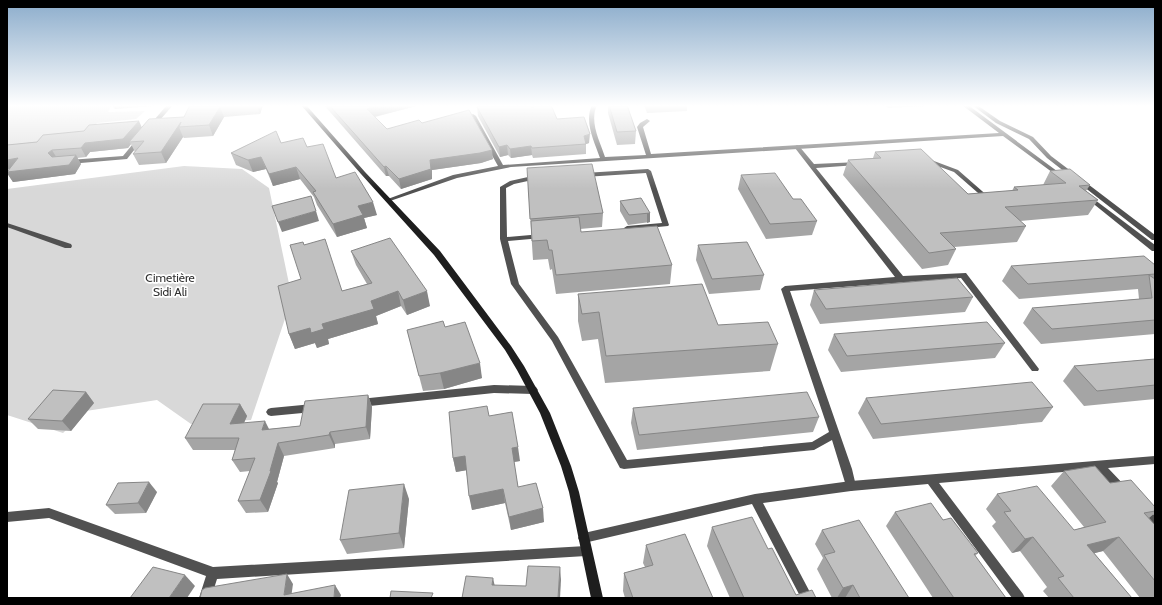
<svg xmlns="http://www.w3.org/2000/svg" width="1162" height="605" font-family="Cabin,sans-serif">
<rect width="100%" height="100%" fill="#fff"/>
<g fill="#d8d8d8">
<polygon points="7,105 112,105 108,112 145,111 136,119 97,123 86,137 7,153"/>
<polygon points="184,166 242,169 269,188 292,298 251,420 191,424 157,400 86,411 63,433 7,415 7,189"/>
</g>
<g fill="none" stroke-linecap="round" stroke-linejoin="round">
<g fill="#515151" fill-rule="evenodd">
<polygon points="797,145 799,146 814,164 859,162 859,164 857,165 816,168 903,276 966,273 1039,369 1038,371 1032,371 961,278 790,291 852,469 856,486 855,489 851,491 847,489 832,440 814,450 624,469 620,468 552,341 511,284 500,239 500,187 510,181 537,175 540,177 537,179 514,184 506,188 507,237 542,234 546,236 542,238 508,241 519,284 558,337 627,460 812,442 829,432 781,289 785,286 895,277 795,148 794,147"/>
<polygon points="926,158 958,170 990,198 987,200 985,199 954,172 924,161 923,160"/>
<polygon points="648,169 651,171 669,225 668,226 627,230 624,228 627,226 662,223 646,173 584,177 581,175 584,173"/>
</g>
<g fill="#515151" fill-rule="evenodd">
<polygon points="167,105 173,105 153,128 149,128 149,126"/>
<path d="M592,105H597C589,122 600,141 605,157L646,155L637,127L640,123L647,119L650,121L643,127L651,154L999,133L962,105H968L1065,177L1064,178H1060L1003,136L511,167L457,178L390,201H386L385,200L453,175L498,166L470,116L473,114L476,116L503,165L600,158C594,141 584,122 592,105Z"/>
<polygon points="972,105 977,105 1000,121 1033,137 1051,156 1155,235 1155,240 1152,240 1047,158 1029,139 996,123"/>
<polygon points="139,138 142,140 127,159 69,164 66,162 69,160 123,156 137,139"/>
<polygon points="1087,194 1155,245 1155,251 1152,251 1085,197 1085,195"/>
<polygon points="7,223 71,244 72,246 71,248 65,248 7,227"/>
<polygon points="494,385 533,386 536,387 538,390 536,393 533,394 494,393 360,407 357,406 355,403 357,400 360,399"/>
<polygon points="313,404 316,405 318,408 316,411 313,412 271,416 268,415 266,412 268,409 271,408"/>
<polygon points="1155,456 1155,464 1108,468 1126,487 1127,490 1126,493 1122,495 1118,493 1096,469 939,483 1023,594 1025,598 1012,598 928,484 851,491 763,503 813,598 801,598 752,504 584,543 580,542 578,538 580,534 584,533 755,494 851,481"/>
<path d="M1142,505L1146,506L1155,516V529C1148,526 1140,517 1137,510L1138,506Z"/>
<polygon points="49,508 213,567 586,546 590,547 592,551 590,555 586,556 217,579 211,598 199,598 206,576 49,518 7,522 7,512"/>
</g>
<polygon fill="#1e1e1e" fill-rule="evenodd" points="301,105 306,105 365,172 440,251 511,346 524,366 550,413 571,466 579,492 603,598 591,598 569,492 561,466 540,413 517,370 505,350 434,255 361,174"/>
</g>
<g fill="#a5a5a5">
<polygon points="190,105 263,105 260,114 224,117 213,136 184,138 183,137 166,163 139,165 133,154 135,152 131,144 128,148 90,152 86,157 77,158 81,164 75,174 13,182 7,173 7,172 9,169 7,169 7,145 37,142 142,127 184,117"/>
<polygon points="324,105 420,105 375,117 387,129 422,123 493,159 481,163 432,170 432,179 401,189 389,176 386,176"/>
<polygon points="478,105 530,105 531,107 557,119 589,143 586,144 586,154 533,158 532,155 511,158 508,155 500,157 478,116 477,107 480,106"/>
<polygon points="608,105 627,105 636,131 635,144 617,145 608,113"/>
<polygon points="644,105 687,105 687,111 647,113"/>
<polygon points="884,105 945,105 888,108"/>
<polygon points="281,143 307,147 336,178 377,215 364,218 367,228 337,237 317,205 314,197 300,179 273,186 266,169 253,172 236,165 231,153"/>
<polygon points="875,152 968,194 1012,191 1014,187 1043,185 1050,171 1090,185 1086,191 1098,200 1088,215 1020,221 1026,226 1017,242 954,247 956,249 948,265 922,269 843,175 848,160 873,158"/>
<polygon points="527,168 603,213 602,227 580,229 581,232 672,265 670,284 556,294 552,269 550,270 548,259 533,260"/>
<polygon points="741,175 793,199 817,221 812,235 766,239 738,189"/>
<polygon points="620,201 650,213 650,222 628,225 620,211"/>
<polygon points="304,245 342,291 367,284 356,265 351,251 430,306 407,315 401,306 376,316 378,324 328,339 329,344 317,348 315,343 295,349 289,334 301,279"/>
<polygon points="698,245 764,275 760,290 709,294 696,260"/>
<polygon points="1155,265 1155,334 1041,344 1023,323 1032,308 1139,299 1138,289 1019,299 1002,281 1011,266"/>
<polygon points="814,290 973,297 965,312 820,324 810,305"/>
<polygon points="578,294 718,325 778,344 770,371 605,383 598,339 582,341 578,321"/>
<polygon points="445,327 482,378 444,389 423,391 407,330"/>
<polygon points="834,334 1005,343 995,358 841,372 828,350"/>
<polygon points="1155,359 1155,399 1084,406 1063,381 1074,366"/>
<polygon points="86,392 94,403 71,431 38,429 28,419"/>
<polygon points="368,395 372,407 370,439 335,444 335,448 284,456 277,482 278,483 268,512 246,513 238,501 250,471 240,472 232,460 235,450 193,450 185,438 240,404 247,416 244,423 269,429 300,426"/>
<polygon points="866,398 1053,407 1042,422 873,439 858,413"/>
<polygon points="633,408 819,417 813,432 637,450 631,423"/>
<polygon points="489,416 520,461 514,462 518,487 544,522 511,530 505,503 472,510 466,470 456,472 453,458"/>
<polygon points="1064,471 1110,483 1155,507 1155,513 1149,518 1155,525 1155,598 1140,598 1103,551 1094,553 1132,598 1049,598 1043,591 1047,587 1020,551 1012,553 992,526 996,522 986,509 997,494 1074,530 1084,527 1051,486"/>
<polygon points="157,492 146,513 115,514 106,505"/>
<polygon points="409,499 404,548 347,554 340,540"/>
<polygon points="895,512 943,520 978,553 975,556 1006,598 933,598 886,526"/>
<polygon points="712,527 768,549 796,595 816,598 730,598 707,546"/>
<polygon points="822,530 909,598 832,598 817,569 823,558 815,544"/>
<polygon points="646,545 713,598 625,598 623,591 624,573 645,567 643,563"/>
</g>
<g fill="#868686">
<polygon points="112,105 165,105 115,109"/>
<polygon points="257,105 263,105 260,114"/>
<polygon points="384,105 420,105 369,118 367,109"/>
<polygon points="220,107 224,117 213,136 209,125"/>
<polygon points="139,121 143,130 129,142 131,144 128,148 90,152 86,157 81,148 85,143"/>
<polygon points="181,122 179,127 183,137 166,163 161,152"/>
<polygon points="590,134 589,143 586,144 584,136"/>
<polygon points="507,145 508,155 500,157 499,147"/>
<polygon points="531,146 532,155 511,158 510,149"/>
<polygon points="52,150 58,160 54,163 48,153"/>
<polygon points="492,150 493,159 481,163 432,170 432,179 401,189 399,179 430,160"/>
<polygon points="76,155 81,164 75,174 13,182 7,173 7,172"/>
<polygon points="261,157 266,169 253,172 248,160"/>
<polygon points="18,158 24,168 7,169 7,160"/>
<polygon points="386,166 389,176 386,176 384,167"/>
<polygon points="296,167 300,179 273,186 269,174"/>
<polygon points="373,202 377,215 364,218 367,228 337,237 333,224 358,206"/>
<polygon points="316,211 319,221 282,232 278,222"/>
<polygon points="647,213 650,213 650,222 647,223"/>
<polygon points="398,291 401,306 376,316 378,324 328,339 329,344 317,348 315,343 295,349 289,334 322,324 371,301"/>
<polygon points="427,291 430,306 407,315 403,300"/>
<polygon points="480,363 482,378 444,389 440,373"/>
<polygon points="86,392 94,403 71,431 62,421"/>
<polygon points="368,395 372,407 370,439 366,427"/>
<polygon points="240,404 247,416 238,436 230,424"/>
<polygon points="265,421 271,433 262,430"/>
<polygon points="330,432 335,444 335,448 329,435"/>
<polygon points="278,443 284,456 277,482 278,483 268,512 260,500 270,471"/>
<polygon points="518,447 520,461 513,462 512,448"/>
<polygon points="465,456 468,470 456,472 453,458"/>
<polygon points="149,482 157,492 146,513 138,503"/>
<polygon points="404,484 409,499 404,548 399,533"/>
<polygon points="503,489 505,503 472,510 469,496"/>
<polygon points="543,508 544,522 511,530 509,517"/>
<polygon points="1033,537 1020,551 1012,553 1025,539"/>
<polygon points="1119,537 1103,551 1072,559 1087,545"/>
<polygon points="560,567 561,580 560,598 558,598"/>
<polygon points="287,574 293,584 291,598 284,595"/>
<polygon points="185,575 195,586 187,598 169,598"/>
<polygon points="493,578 496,591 492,585"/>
<polygon points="335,585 341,595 340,598 334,598"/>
<polygon points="853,585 845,598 837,598 843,588"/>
</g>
<g fill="#c0c0c0" stroke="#868686">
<polygon points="190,105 246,105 220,107 209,125 179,127 181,122 161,152 133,154 144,141 129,142 149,119 184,117"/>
<polygon points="329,105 384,105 367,109 387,129 419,120 422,123 469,110 492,150 480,153 430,160 431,169 399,179 386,166 384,167"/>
<polygon points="486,105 530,105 531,107 551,105 557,119 584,117 590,134 584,136 586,144 532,148 531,146 510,149 507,145 499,147 477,107"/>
<polygon points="609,105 627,105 636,131 617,132"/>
<polygon points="139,121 123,139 85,143 81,148 52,150 48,153 52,157 76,155 69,165 7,172 18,158 7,160 7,145 37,142 43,135 84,131 89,125"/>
<polygon points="276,131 281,143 303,138 307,147 323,144 336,178 355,172 373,202 358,206 363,215 333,224 313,192 316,191 296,167 269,174 261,157 248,160 231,153"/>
<polygon points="921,149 968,194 1018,190 1014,187 1066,183 1050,171 1070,169 1090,185 1079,186 1098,200 1005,207 1026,226 940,233 956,249 929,253 848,160 881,158 875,152"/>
<polygon points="592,164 603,213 530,219 527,168"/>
<polygon points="775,173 793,199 801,199 817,221 770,224 741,175"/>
<polygon points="311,196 316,211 278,222 272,206"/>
<polygon points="641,198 650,213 629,215 620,201"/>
<polygon points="579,217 581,232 657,226 672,265 556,275 552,250 549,250 547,240 532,241 531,221"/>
<polygon points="390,238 427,291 403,300 398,291 371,301 374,309 322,324 324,329 311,333 310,328 289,334 278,286 301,279 290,245 303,242 304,245 325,239 342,291 372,283 351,251"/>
<polygon points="747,242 764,275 712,279 698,245"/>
<polygon points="1144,256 1155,265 1155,274 1028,284 1011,266"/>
<polygon points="1149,275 1155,279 1155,320 1052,329 1032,308 1152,298"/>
<polygon points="957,278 973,297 826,309 814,290"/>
<polygon points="702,284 718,325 768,322 778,344 606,356 599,312 582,314 578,294"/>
<polygon points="443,321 445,327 465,322 480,363 440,373 419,376 407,330"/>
<polygon points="987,322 1005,343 847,356 834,334"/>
<polygon points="1155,359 1155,385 1097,391 1074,366"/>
<polygon points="1032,382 1053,407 881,424 866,398"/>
<polygon points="53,390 86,392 62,421 28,419"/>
<polygon points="807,392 819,417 639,435 633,408"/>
<polygon points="368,395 366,427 330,432 329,435 278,443 270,471 271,471 260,500 238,501 255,458 232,460 239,438 185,438 203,404 240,404 230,424 265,421 262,430 300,426 305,401"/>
<polygon points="487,406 489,416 512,412 518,447 512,448 518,487 536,483 543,508 509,517 503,489 469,496 465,456 453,458 449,412"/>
<polygon points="1095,466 1110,483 1131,480 1155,507 1155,511 1144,513 1155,525 1155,581 1119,537 1087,545 1132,598 1074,598 1058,578 1064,576 1033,537 1025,539 1004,512 1011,511 997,494 1037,486 1074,530 1106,522 1064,471"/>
<polygon points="149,482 138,503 106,505 118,483"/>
<polygon points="404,484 399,533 340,540 349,490"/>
<polygon points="931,503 943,520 951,518 978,553 974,554 1006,598 954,598 895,512"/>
<polygon points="752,517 768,549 772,548 796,595 812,590 816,598 744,598 712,527"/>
<polygon points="859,520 909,598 860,598 853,585 843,588 824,555 835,552 822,530"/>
<polygon points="685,534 713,598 633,598 624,573 653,565 646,545"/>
<polygon points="528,566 560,567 558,598 462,598 466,576 493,578 492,585 526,586"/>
<polygon points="153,567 185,575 169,598 130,598"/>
<polygon points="287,574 284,595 335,585 334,598 200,598 202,590 205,588"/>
<polygon points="391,591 433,593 431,598 390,598"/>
</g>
<linearGradient id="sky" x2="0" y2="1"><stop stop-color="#8baccb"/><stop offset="0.56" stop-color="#fff"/><stop offset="1" stop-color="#fff" stop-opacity="0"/></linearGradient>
<rect width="1162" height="189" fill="url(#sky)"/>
<g text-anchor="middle" stroke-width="3.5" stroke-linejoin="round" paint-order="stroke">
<g font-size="12" fill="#2f2f2f" stroke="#fff">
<text x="170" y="282">Cimetière<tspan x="170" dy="14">Sidi Ali</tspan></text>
</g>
</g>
<rect width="1162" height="605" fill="none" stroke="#000000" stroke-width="16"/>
</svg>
